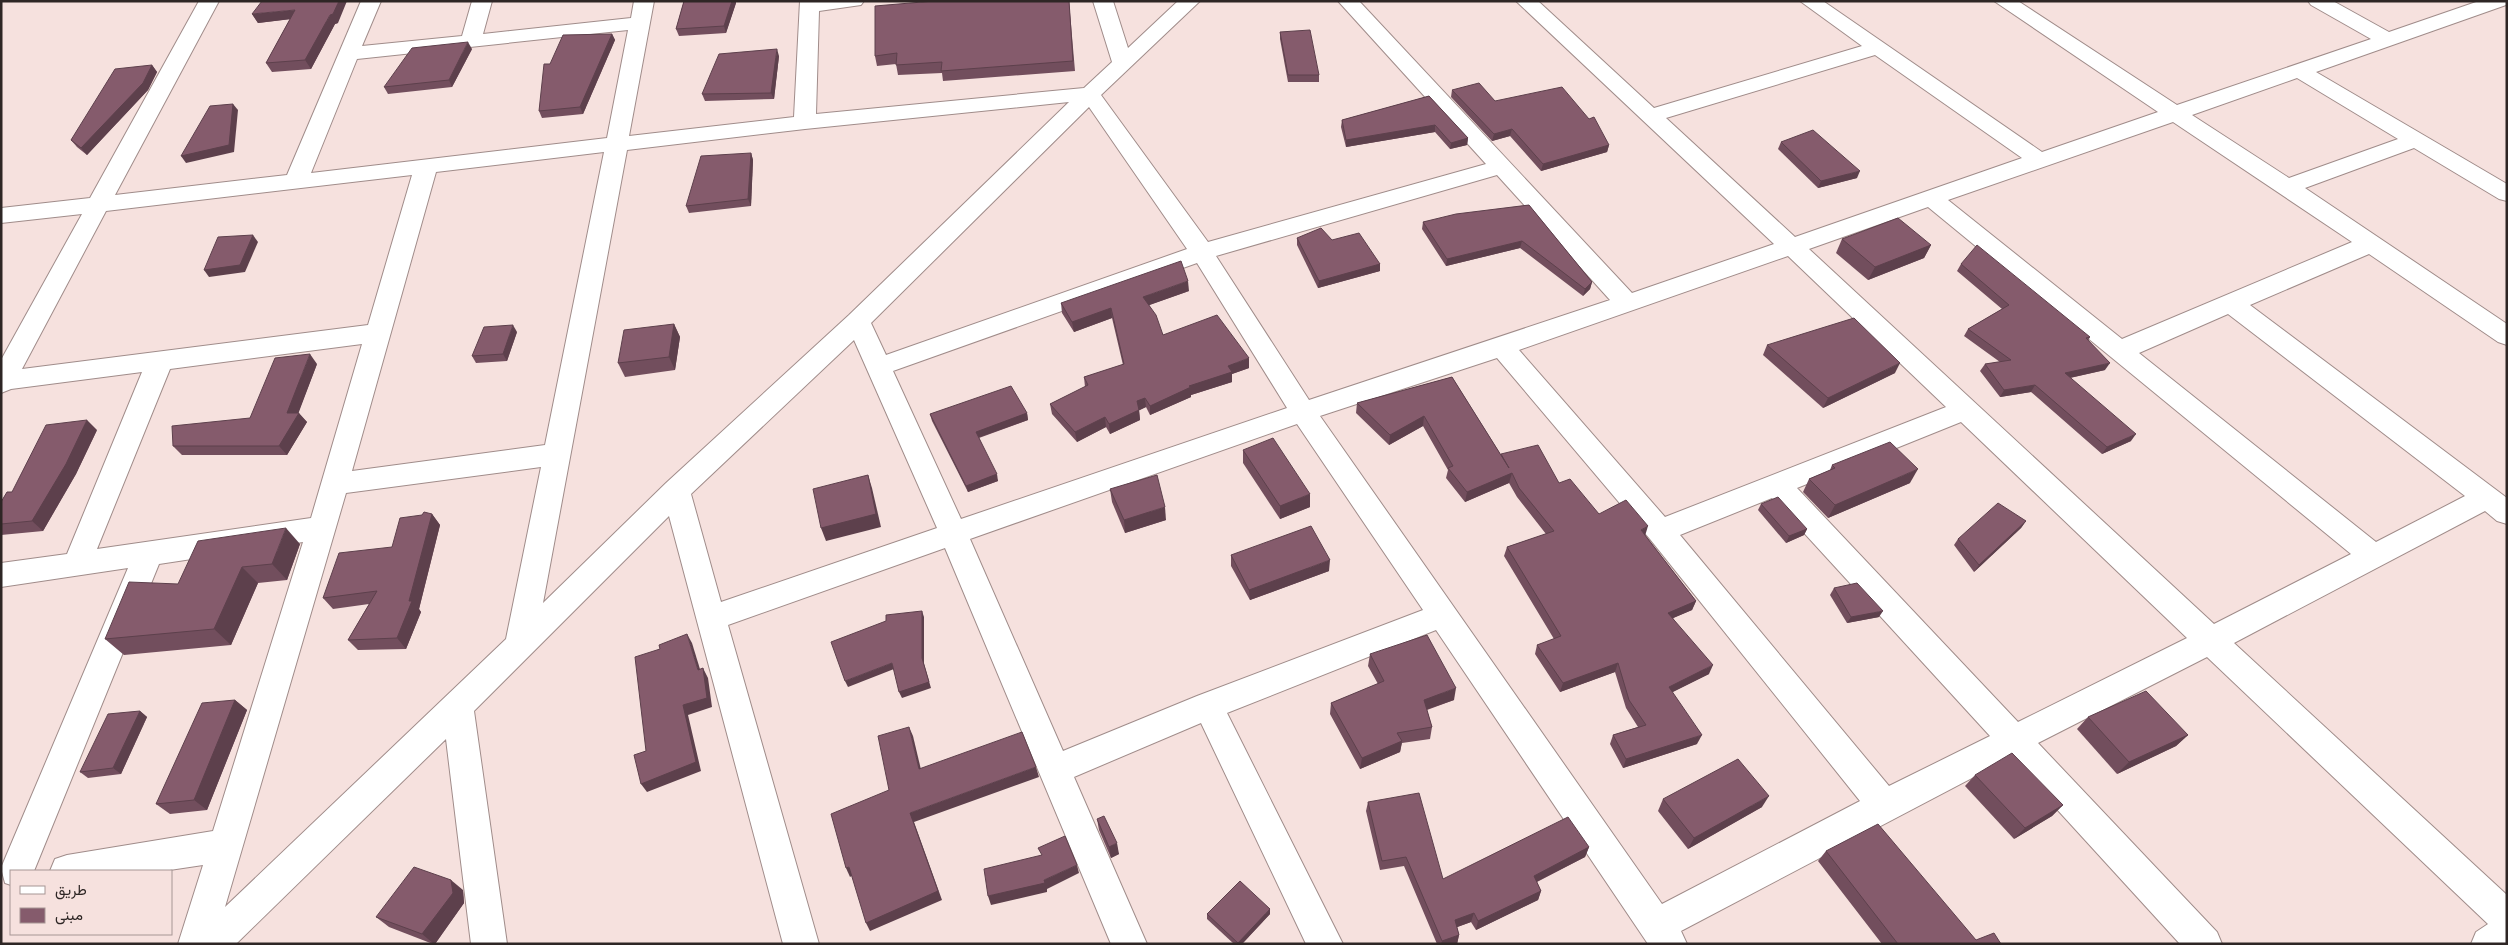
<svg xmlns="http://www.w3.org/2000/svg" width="2508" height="945" font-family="'Alegreya Sans',Vazirmatn,sans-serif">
<rect width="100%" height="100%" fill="#f6e1de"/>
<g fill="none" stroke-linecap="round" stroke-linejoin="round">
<g stroke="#a08c8a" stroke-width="2">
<path id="minor" d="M199,1H219L115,195L287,175L361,1H381L362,46L462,36L472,1H492L483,34L631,18L634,1H654L629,136L794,117L800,1H864L861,5L819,11L816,114L1084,88L1112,62L1093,1H1113L1128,48L1178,1H1200L1101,95L1208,242L1486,164L1338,1H1359L1632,293L1774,244L1516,1H1538L1654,108L1862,46L1800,1H1823L2042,152L2158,112L1994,1H2018L2177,105L2371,39L2311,5L2308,1H2333L2389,32L2479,1H2507L2506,5L2316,72L2507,184V201L2499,199L2414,148L2305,188L2507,324V345L2498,342L2369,254L2250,305L2507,498V524L2497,521L2485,511L2234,643L2507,895V944H2471L2476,932L2488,924L2207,657L2038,743L2217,932L2222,944H2180L2010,758L1681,931L1687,944H1648L1436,630L1227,713L1343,944H1306L1201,723L1074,777L1147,944H1111L945,548L728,625L819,944H783L669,516L474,711L507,944H471L446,739L236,944H178L203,865L163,871H50L55,859L67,855L213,831L303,542L159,564L34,871H11V885L5,883L1,868L128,568L1,587V563L67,554L142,372L11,389L1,393V360L82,214L1,223V208L90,198ZM628,30L607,138L311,173L357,59ZM1875,55L2022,158L1795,237L1666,118ZM2297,78L2398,139L2289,178L2192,115ZM1069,102L849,315L666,483L543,603L627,150L805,129ZM1089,107L1187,249L886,355L871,323ZM2173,122L2352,242L2122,339L1948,200ZM604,152L545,445L352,471L436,172ZM412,175L368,325L22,369L106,211ZM1497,175L1610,300L1309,400L1216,256ZM1928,207L2351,554L2214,624L1809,249ZM1788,256L1946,407L1665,517L1519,350ZM1197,263L1287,408L961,519L893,371ZM2228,314L2465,496L2376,542L2139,353ZM854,340L937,528L721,602L691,494ZM362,344L311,518L97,549L170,369ZM1497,358L1650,539L1860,801L1662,904L1320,416ZM1961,422L2187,638L2018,722L1797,488ZM1297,424L1423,610L1197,696L1063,751L970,539ZM541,467L506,639L225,907L346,493ZM1772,498L1990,736L1889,786L1680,535Z"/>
</g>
<use href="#minor" fill="#fff" fill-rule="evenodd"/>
</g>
<g fill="#724e5d">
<polygon points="684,1 736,1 736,3 726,33 679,36 676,29"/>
<polygon points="1069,1 1075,71 943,81 942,73 898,75 896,64 877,66 875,56"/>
<polygon points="252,14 338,23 335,24 311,69 272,72 266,63 290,19 258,23"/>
<polygon points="1280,32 1319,75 1319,82 1288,82 1280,39"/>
<polygon points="612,34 615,40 583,114 542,118 539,111 550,64"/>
<polygon points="472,49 452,87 388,94 384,87"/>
<polygon points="779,56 774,99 705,101 702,94"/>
<polygon points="152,65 157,72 148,90 87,155 77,147 71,140"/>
<polygon points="1452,90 1495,101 1609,145 1607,152 1541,171 1510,136 1492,141 1451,97"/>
<polygon points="1429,96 1468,138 1467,145 1450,149 1435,132 1346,147 1341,127 1342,120"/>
<polygon points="1781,142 1857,178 1818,188 1778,149"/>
<polygon points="751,153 753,160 751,206 689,213 686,206"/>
<polygon points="1529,205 1592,282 1590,289 1583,296 1520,248 1446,266 1422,229 1423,222"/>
<polygon points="1297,238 1380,264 1380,271 1318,288 1297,245"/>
<polygon points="1842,239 1931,245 1924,258 1868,280 1836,253"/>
<polygon points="1961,264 2090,337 2088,341 2105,370 2070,378 2131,441 2102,454 2031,392 2000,397 1980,371 1985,364 2000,362 1964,336 1968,329 2002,309 1957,271"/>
<polygon points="1189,291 1149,305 1163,335 1249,368 1232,374 1232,382 1191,395 1191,397 1150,415 1146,407 1139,410 1140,420 1110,434 1106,427 1077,442 1052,414 1050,404 1085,387 1084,377 1123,365 1112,318 1074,332 1062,313 1061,303"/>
<polygon points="674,324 680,337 675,370 625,377 618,363"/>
<polygon points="517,332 507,361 476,363 472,356"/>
<polygon points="1767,345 1895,373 1823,408 1763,355"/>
<polygon points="317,364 298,413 307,422 287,455 182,455 173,446 250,418"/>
<polygon points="1452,377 1501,455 1501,454 1559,483 1599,514 1645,535 1696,601 1692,610 1673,618 1709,674 1672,692 1697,744 1623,768 1610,744 1613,735 1638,727 1626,708 1615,672 1560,692 1535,654 1537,645 1554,639 1504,556 1507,547 1546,534 1517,497 1509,483 1465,502 1446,478 1448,470 1423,426 1389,445 1356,413 1357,403"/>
<polygon points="1027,413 1028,420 979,438 998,481 968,492 932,421 930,414"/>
<polygon points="97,430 76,474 43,531 1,535 1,502 12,492"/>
<polygon points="1243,450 1310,507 1280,519 1243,463"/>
<polygon points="1832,465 1910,483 1828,518 1803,492 1809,479 1830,470"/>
<polygon points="1110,489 1166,520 1125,533 1112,502"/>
<polygon points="1761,504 1807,529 1804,535 1786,543 1758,510"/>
<polygon points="432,514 440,525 419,609 421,612 406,649 358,650 348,640 369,604 333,609 323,598 392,547"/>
<polygon points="2026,521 2021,528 1974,572 1954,545 1958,539"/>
<polygon points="300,544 287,580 258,583 231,645 124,655 105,639 178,584"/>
<polygon points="1231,555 1329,571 1250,600 1231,566"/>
<polygon points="1834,588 1879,617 1847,623 1830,595"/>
<polygon points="1370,654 1454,700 1427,710 1432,727 1430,739 1402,743 1400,752 1360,769 1330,714 1331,703 1378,684 1368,666"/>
<polygon points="235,700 247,710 207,810 170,814 156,804"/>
<polygon points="140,711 147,717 121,774 88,778 80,772"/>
<polygon points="2088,717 2188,735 2176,746 2117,774 2077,729"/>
<polygon points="1975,775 2063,805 2052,816 2014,839 1965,786"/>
<polygon points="1663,799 1762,807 1688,849 1658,811"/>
<polygon points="1368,802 1443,879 1589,847 1585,857 1537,882 1541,891 1538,900 1476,930 1471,922 1457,927 1459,935 1457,944 1437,944 1404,866 1380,870 1366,811"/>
<polygon points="1097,819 1119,854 1111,858 1099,830"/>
<polygon points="1826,851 1976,940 2001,944 1882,944 1818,861"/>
<polygon points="463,890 464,903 435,944 433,944 389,927 376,917"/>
<polygon points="1207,914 1270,914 1242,944 1234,944 1207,919"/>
</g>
<g fill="#5d404c">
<polygon points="339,1 347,1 338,23 335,24 311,69 305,60 330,15"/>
<polygon points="732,1 736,1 736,3 726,33 724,26"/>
<polygon points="295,10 300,18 258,23 252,14"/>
<polygon points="612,34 615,40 583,114 580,107"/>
<polygon points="468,42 472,49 452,87 449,80"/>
<polygon points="777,49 779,56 774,99 771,93"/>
<polygon points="152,65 157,72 148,90 87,155 81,148"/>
<polygon points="233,104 238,110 234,152 186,163 181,156"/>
<polygon points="1435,125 1435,132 1346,147 1346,140"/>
<polygon points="1512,129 1510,136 1492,141 1494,134"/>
<polygon points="1468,138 1467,145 1450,149 1451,143"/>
<polygon points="1609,145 1607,152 1541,171 1543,164"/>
<polygon points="751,153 753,160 751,206 748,199"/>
<polygon points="1860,171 1857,178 1818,188 1821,181"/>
<polygon points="253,235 258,242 245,272 209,277 204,270"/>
<polygon points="1522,241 1520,248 1446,266 1447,259"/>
<polygon points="1931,245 1924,258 1868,280 1875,267"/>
<polygon points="1380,264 1380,271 1318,288 1319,281"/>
<polygon points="1188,281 1189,291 1144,307 1143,297"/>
<polygon points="1592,282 1590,289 1583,296 1585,289"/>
<polygon points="1111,308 1112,318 1074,332 1072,322"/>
<polygon points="674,324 680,337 675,370 669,357"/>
<polygon points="513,325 517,332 507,361 503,354"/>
<polygon points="310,354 317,364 297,417 299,413 307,422 287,455 279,446 287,413"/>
<polygon points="1249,358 1249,368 1232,374 1232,382 1191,395 1191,397 1150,415 1150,406 1228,366"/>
<polygon points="1900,363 1895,373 1823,408 1828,398"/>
<polygon points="2110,363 2105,370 2060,380 2065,373"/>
<polygon points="2035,385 2031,392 2000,397 2004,390"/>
<polygon points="1145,398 1146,407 1138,411 1137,401"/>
<polygon points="1139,410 1140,420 1110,434 1109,424"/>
<polygon points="1027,413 1028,420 977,438 976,432"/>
<polygon points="1424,416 1423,426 1389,445 1390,435"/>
<polygon points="1105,417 1106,427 1077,442 1075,432"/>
<polygon points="87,420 97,430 76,474 43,531 32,521"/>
<polygon points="2136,434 2131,441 2102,454 2107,447"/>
<polygon points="1918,469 1910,483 1828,518 1835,505"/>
<polygon points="1512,473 1509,483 1465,502 1467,492"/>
<polygon points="997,474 998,481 968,492 966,486"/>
<polygon points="868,475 872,488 881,527 826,541 821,528"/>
<polygon points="1310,494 1310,507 1280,519 1280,506"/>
<polygon points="1165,507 1166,520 1125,533 1124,520"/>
<polygon points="432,514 440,525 419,609 421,612 406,649 397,638 409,601"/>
<polygon points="2026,521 2021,528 1974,572 1979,565"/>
<polygon points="1648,526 1645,536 1641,530"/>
<polygon points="286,528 300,544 287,580 272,564"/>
<polygon points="1807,529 1804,535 1786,543 1789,536"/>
<polygon points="1330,560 1329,571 1250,600 1249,590"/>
<polygon points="242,567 258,583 231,645 214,629"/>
<polygon points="1696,601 1692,610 1664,622 1668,613"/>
<polygon points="922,611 924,617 924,664 931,688 902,698 899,692 922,658"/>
<polygon points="1883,611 1879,617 1847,623 1851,617"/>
<polygon points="687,634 692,643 703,679 698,670"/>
<polygon points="892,663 894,669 848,687 845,681"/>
<polygon points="1618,663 1615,672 1560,692 1563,683"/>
<polygon points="1713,665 1709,674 1665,696 1669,687"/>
<polygon points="703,668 708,678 712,707 688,715 701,771 647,792 641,784"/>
<polygon points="1456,688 1454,700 1422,711 1424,700"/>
<polygon points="235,700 247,710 207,810 194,800"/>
<polygon points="140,711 147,717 121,774 113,768"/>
<polygon points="909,727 913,736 923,778 919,769"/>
<polygon points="1702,735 1697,744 1623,768 1626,759"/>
<polygon points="2188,735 2176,746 2117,774 2129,762"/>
<polygon points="1402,741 1400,752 1360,769 1362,758"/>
<polygon points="1036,767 1039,777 914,822 942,900 870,931 866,923 910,813"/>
<polygon points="1769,796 1762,807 1688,849 1694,838"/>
<polygon points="2063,805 2052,816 2014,839 2025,828"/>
<polygon points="1117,843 1119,854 1111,858 1109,847"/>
<polygon points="1589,847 1585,857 1530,885 1534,876"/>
<polygon points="1077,865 1079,873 1047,889 1047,892 991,905 988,896 1044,880"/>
<polygon points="849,867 853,875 850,877 846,868"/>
<polygon points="451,880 463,890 464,903 435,944 434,944 422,934"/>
<polygon points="1541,891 1538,900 1476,930 1478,921"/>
<polygon points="1270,909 1270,914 1242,944 1238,944 1238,943"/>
<polygon points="1474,913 1471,922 1452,929 1455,920"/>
<polygon points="1459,935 1457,944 1441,944 1442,941"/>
</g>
<g fill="#855b6c" stroke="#5d404c">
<polygon points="262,1 339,1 333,14 330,15 305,60 266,63 295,10 252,14"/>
<polygon points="684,1 732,1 724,26 676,29"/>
<polygon points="934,1 1069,1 1073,61 941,71 942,62 896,65 897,53 875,56 875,6"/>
<polygon points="1310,30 1319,75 1288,75 1280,32"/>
<polygon points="612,34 580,107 539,111 544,64 550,64 563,35"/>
<polygon points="468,42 449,80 384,87 412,48"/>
<polygon points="777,49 771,93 702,94 719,54"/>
<polygon points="152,65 143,83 81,148 71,140 115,69"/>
<polygon points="1479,83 1495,101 1562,87 1589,119 1594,117 1609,145 1543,164 1512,129 1494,134 1452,90"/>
<polygon points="1429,96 1468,138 1451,143 1435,125 1346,140 1342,120"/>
<polygon points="233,104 229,145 181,156 210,106"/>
<polygon points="1813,130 1860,171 1821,181 1781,142"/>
<polygon points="751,153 748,199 686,206 701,156"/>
<polygon points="1529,205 1592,282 1585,289 1522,241 1447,259 1423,222 1456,214"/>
<polygon points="1898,218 1931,245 1875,267 1842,239"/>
<polygon points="1321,228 1332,240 1359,233 1380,264 1319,281 1297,238"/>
<polygon points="253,235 240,265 204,270 218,237"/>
<polygon points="1977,245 2090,337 2086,338 2110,363 2065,373 2136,434 2107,447 2035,385 2004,390 1985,364 2011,360 1968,329 2009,305 1961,264"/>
<polygon points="1181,261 1188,281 1143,297 1156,315 1163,335 1217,315 1249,358 1228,366 1232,372 1189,386 1191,387 1150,406 1145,398 1137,401 1139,410 1109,424 1105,417 1075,432 1050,404 1088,385 1084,377 1124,364 1111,308 1072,322 1061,303"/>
<polygon points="1854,318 1900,363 1828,398 1767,345"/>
<polygon points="674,324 669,357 618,363 624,330"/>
<polygon points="513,325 503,354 472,356 484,327"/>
<polygon points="310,354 287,413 299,413 279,446 173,446 172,426 250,418 275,358"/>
<polygon points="1452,377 1509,468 1501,454 1538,445 1559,483 1570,479 1599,514 1626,500 1648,526 1641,530 1696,601 1668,613 1713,665 1669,687 1702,735 1626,759 1613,735 1646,725 1629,700 1618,663 1563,683 1537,645 1561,636 1507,547 1554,531 1519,488 1512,473 1467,492 1448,468 1453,466 1424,416 1390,435 1357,403"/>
<polygon points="1011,386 1027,413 976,432 997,474 966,486 930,414"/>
<polygon points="87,420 66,464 32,521 1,524 1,502 7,492 12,492 46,425"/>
<polygon points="1273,438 1310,494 1280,506 1243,450"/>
<polygon points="1890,442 1918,469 1835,505 1809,479 1835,468 1832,465"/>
<polygon points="868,475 876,514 821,528 813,489"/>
<polygon points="1157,475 1165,507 1124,520 1110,489"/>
<polygon points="1778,497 1807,529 1789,536 1761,504"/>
<polygon points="1998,503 2026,521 1979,565 1958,539"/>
<polygon points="424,512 432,514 409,601 412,601 397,638 348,640 377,591 323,598 339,553 392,547 400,518 422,515"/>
<polygon points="1311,526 1330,560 1249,590 1231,555"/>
<polygon points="286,528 272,564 242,567 214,629 105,639 129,582 178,584 198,541"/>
<polygon points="1857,583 1883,611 1851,617 1834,588"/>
<polygon points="922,611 922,658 929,682 899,692 892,663 845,681 831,642 886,621 886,615"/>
<polygon points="687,634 698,670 703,668 707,698 683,705 696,762 641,784 634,755 646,751 635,657 660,649 659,645"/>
<polygon points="1427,635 1456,688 1424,700 1432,727 1397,733 1402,741 1362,758 1331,703 1384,681 1370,654"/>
<polygon points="2146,691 2188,735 2129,762 2088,717"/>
<polygon points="235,700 194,800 156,804 202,703"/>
<polygon points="140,711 113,768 80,772 108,714"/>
<polygon points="909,727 919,769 1022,732 1036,767 910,813 938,891 866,923 849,867 846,868 831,814 889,790 878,736"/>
<polygon points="2012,753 2063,805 2025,828 1975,775"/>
<polygon points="1738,759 1769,796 1694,838 1663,799"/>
<polygon points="1419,793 1443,879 1568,817 1589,847 1534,876 1541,891 1478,921 1474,913 1455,920 1459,935 1442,941 1406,857 1382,861 1368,802"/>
<polygon points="1104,816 1117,843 1109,847 1097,819"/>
<polygon points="1878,824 1976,940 1994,933 2001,944 1898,944 1826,851"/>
<polygon points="1065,836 1077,865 1044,880 1045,883 988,896 984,869 1042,855 1038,848"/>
<polygon points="414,867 451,880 453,893 422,934 376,917"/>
<polygon points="1240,881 1270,909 1238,943 1207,914"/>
</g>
<rect width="2508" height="945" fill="none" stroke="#2e2625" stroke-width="5"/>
<rect x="10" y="870" width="162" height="65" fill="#f6e1de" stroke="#a69694"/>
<rect x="20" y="886" width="25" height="8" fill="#ffffff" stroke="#a69694"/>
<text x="55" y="895" font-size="15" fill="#2e2625">طريق</text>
<rect x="20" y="908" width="25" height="15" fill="#855b6c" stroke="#a69694"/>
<text x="55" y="920" font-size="15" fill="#2e2625">مبنى</text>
</svg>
